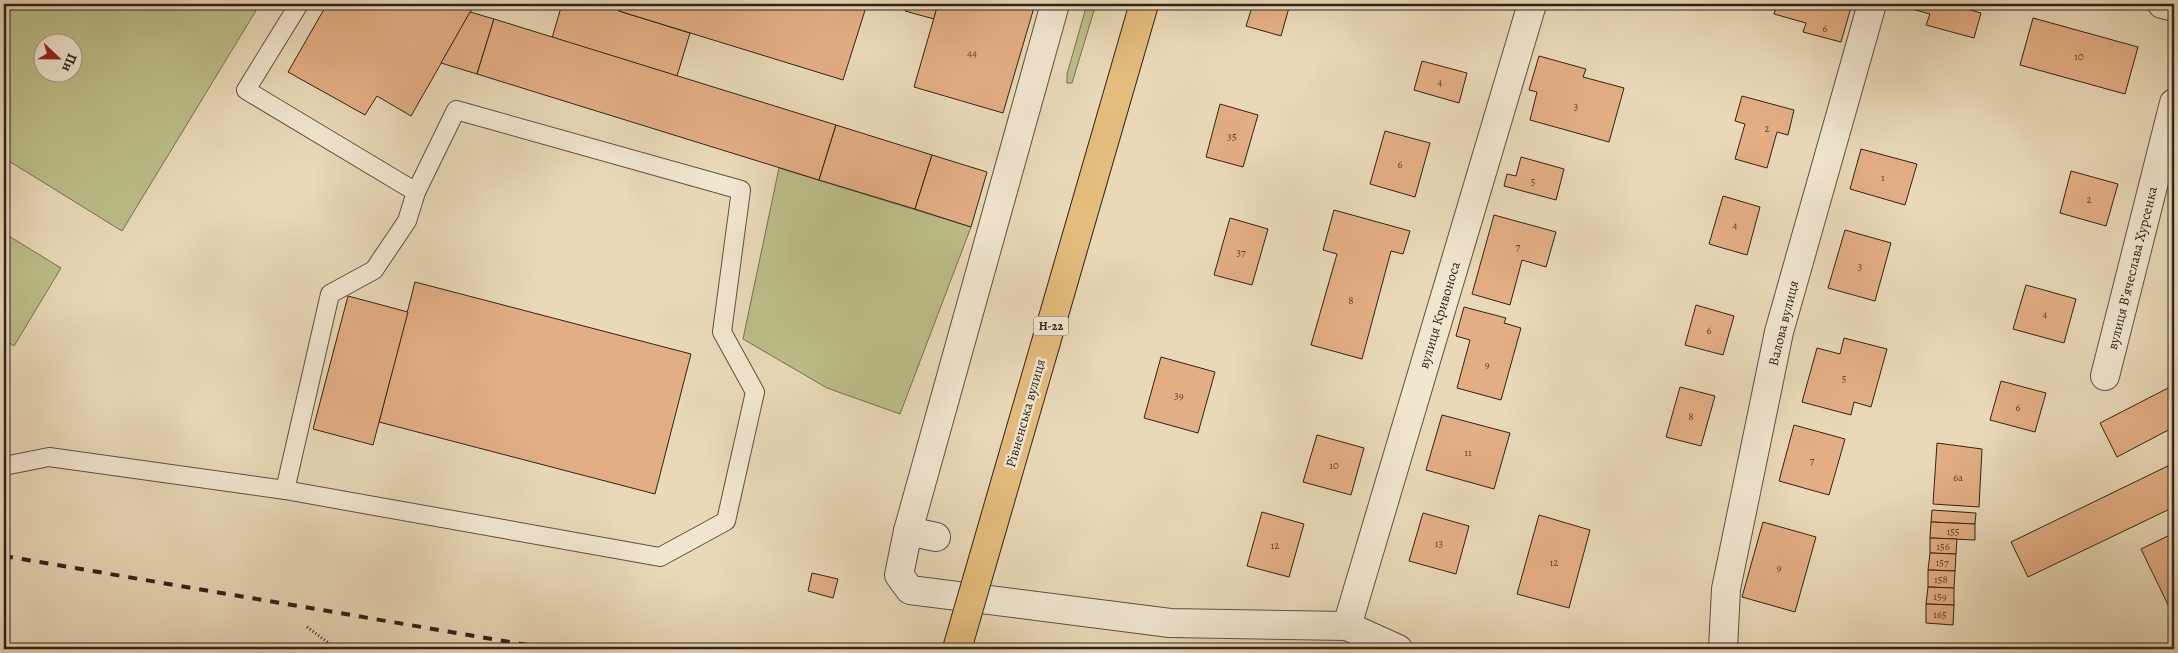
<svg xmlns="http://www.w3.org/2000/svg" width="2178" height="653" font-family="Alegreya,serif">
<rect width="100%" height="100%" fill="#e9d9b7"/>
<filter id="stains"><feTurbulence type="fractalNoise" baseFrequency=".004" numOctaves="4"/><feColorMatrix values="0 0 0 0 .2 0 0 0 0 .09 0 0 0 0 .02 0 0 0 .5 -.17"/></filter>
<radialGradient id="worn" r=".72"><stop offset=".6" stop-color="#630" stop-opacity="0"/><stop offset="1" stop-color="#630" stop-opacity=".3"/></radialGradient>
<g fill="#bcbe8a" stroke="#757052" fill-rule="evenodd">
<path d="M4,4H260L122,231L4,158ZM42,42H72V72H42Z"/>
<polygon points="1087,4 1096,4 1072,83 1067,83 1067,74"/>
<polygon points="779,168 971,227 900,414 827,388 743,339"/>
<polygon points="4,233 61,268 14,346 4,339"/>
</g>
<g fill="#e4ae84" stroke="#2e231b">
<polygon points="327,4 475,4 411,116 377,96 365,115 288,72"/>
<polygon points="562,4 621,4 619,11 690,33 677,76 552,38"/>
<polygon points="621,4 867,4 843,80 619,11"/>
<polygon points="907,4 938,4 934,19 905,11"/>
<polygon points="938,4 1035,4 1003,113 914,87"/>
<polygon points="1253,4 1290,4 1281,36 1246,26"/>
<polygon points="1777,4 1852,4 1841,42 1803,32 1806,23 1774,14"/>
<polygon points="1906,4 1965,4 1964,8 1981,13 1974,38 1926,25 1930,14 1905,7"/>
<polygon points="470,12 494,19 477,74 441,63"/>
<polygon points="2033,18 2138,47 2125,94 2020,65"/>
<polygon points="494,19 836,125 819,180 477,74"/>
<polygon points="1539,56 1586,69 1583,77 1624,88 1609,142 1530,120 1537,92 1529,90"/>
<polygon points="1422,61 1467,73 1459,103 1414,90"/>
<polygon points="1742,96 1794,110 1788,135 1777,132 1767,168 1735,159 1745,124 1735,121"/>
<polygon points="1220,104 1258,115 1243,167 1206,157"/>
<polygon points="836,125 932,155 915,209 819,180"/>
<polygon points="1385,131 1430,143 1415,197 1370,184"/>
<polygon points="1861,149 1917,164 1905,205 1850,189"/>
<polygon points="932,155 987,172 971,227 915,209"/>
<polygon points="1521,157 1564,169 1556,200 1504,186 1507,174 1516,176"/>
<polygon points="2071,171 2118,184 2106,226 2060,213"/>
<polygon points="1723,196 1760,207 1747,255 1709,244"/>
<polygon points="1334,210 1410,231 1403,254 1391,251 1362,359 1311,345 1337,254 1323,250"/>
<polygon points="1494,215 1556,232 1546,267 1522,260 1510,305 1472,294"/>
<polygon points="1230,218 1268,229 1252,285 1214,275"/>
<polygon points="1845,230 1891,243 1875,301 1828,288"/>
<polygon points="415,282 691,354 655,494 379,422"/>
<polygon points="2026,285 2076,299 2064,343 2013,329"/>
<polygon points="348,296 408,312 373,445 313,429"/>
<polygon points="1696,305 1734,316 1723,355 1685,345"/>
<polygon points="1464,307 1506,318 1504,323 1521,328 1501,400 1457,388 1470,340 1456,336"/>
<polygon points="1844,338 1887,349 1871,407 1854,402 1851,415 1802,402 1817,348 1840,354"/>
<polygon points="1161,357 1215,372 1198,433 1144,418"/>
<polygon points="2001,381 2046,393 2035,432 1990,420"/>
<polygon points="2174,385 2174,427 2117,457 2100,423"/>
<polygon points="1680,387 1715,396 1701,446 1666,437"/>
<polygon points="1442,415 1510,433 1494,489 1426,470"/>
<polygon points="1794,425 1845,439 1829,495 1779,481"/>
<polygon points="1317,435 1364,448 1351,495 1303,482"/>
<polygon points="1937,443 1982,449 1979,507 1933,504"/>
<polygon points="2174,463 2174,507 2028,577 2011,542"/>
<polygon points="1932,510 1976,513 1975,524 1931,522"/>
<polygon points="1262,512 1304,524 1289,577 1247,566"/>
<polygon points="1423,513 1469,526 1456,574 1409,561"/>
<polygon points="1539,515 1590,530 1569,608 1517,594"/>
<polygon points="1763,522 1816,537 1795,612 1742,597"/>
<polygon points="1931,522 1975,524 1975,540 1930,538"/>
<polygon points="2174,533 2174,610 2171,611 2141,549"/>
<polygon points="1930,538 1957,539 1956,554 1930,553"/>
<polygon points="1930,553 1956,554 1955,571 1928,570"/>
<polygon points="1928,570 1955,571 1954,588 1928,587"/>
<polygon points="812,573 838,579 833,598 808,591"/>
<polygon points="1928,587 1954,588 1954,605 1926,604"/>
<polygon points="1926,604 1954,605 1953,625 1926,623"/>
</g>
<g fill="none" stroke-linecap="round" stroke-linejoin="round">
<g stroke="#5d5042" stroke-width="20">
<g id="service">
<polyline points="299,4 246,90 416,192"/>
<polyline points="4,466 49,457 285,490 660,557 726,521 755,392 722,332 741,190 456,110 416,192 407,221 374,270 330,294 285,490"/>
</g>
</g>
<g stroke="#5d5042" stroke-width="30">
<g id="minor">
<polyline points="1055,4 908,531 899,575 910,590 1170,623 1347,626 1398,649"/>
<polyline points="2162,4 2174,7"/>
<polyline points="2105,376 2174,103"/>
<polyline points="908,531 936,537"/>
<polyline points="1347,626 1532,4"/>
<polyline points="1723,649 1726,589 1779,332 1872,4"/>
</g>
</g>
<polyline stroke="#2e231b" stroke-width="3" stroke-dasharray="1 2.5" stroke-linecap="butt" points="307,627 337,649"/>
<use href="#service" stroke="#f1e6d0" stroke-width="18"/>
<use href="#minor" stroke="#f1e6d0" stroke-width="28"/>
<polyline stroke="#2e231b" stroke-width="4" stroke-dasharray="9 9" stroke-linecap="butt" points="4,556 551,649"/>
<g stroke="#2e231b" stroke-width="30" stroke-linecap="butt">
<polyline id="primary-bridge" points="957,649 1144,4"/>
</g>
<use href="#primary-bridge" stroke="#e4bc7c" stroke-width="28"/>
</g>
<g text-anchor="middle" stroke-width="5" stroke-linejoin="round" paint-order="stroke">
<g font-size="11" fill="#5c4635">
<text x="1825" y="32">6</text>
<text x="972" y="57">44</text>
<text x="2079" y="60">10</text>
<text x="1440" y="86">4</text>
<text x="1576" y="110">3</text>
<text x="1767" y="132">2</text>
<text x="1232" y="140">35</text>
<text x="1400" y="168">6</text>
<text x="1883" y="181">1</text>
<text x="1533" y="185">5</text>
<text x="2089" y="203">2</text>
<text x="1735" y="229">4</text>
<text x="1518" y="250">7</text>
<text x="1241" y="256">37</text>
<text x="1860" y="270">3</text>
<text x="1351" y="304">8</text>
<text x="2045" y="318">4</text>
<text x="1709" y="334">6</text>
<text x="1487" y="368">9</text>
<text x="1844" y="382">5</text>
<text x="1179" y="399">39</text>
<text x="2018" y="411">6</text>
<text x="1691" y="420">8</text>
<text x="1468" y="456">11</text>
<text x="1812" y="464">7</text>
<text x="1334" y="469">10</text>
<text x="1958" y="481">6а</text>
<text x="1953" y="535">155</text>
<text x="1439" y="547">13</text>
<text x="1275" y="549">12</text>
<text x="1943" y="550">156</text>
<text x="1554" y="566">12</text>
<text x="1942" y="566">157</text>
<text x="1779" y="571">9</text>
<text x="1941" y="583">158</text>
<text x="1940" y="600">159</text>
<text x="1940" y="618">165</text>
</g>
<rect fill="#f1e6d0" stroke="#685e51" stroke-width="1" x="1033.5" y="316.5" width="35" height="19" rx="4"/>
<g font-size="12" font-weight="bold" fill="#2e231b">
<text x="1051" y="330">Н-22</text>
</g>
<g font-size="14" fill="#2e231b" stroke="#f1e6d0">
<text transform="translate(2132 268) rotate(-76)" y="5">вулиця Вʼячеслава Хурсенка</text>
<text transform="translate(1439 315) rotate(-73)" y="5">вулиця Кривоноса</text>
<text transform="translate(1783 323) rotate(-76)" y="5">Валова вулиця</text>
<text transform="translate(1025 413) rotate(-74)" y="5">Рівненська вулиця</text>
</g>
</g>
<rect width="2178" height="653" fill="none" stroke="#e9d9b7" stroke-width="20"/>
<rect x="5" y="5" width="2168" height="643" fill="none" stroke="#2e231b" stroke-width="2.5"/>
<rect x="10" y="10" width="2158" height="633" fill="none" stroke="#2e231b"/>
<g transform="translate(58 58) rotate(112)"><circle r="24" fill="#f1e6d0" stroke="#a39888"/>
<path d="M0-4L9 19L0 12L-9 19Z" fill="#8f2418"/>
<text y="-8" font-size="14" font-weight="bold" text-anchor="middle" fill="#2e231b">Пн</text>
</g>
<rect width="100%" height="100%" filter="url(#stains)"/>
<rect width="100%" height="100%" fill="url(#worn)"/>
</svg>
